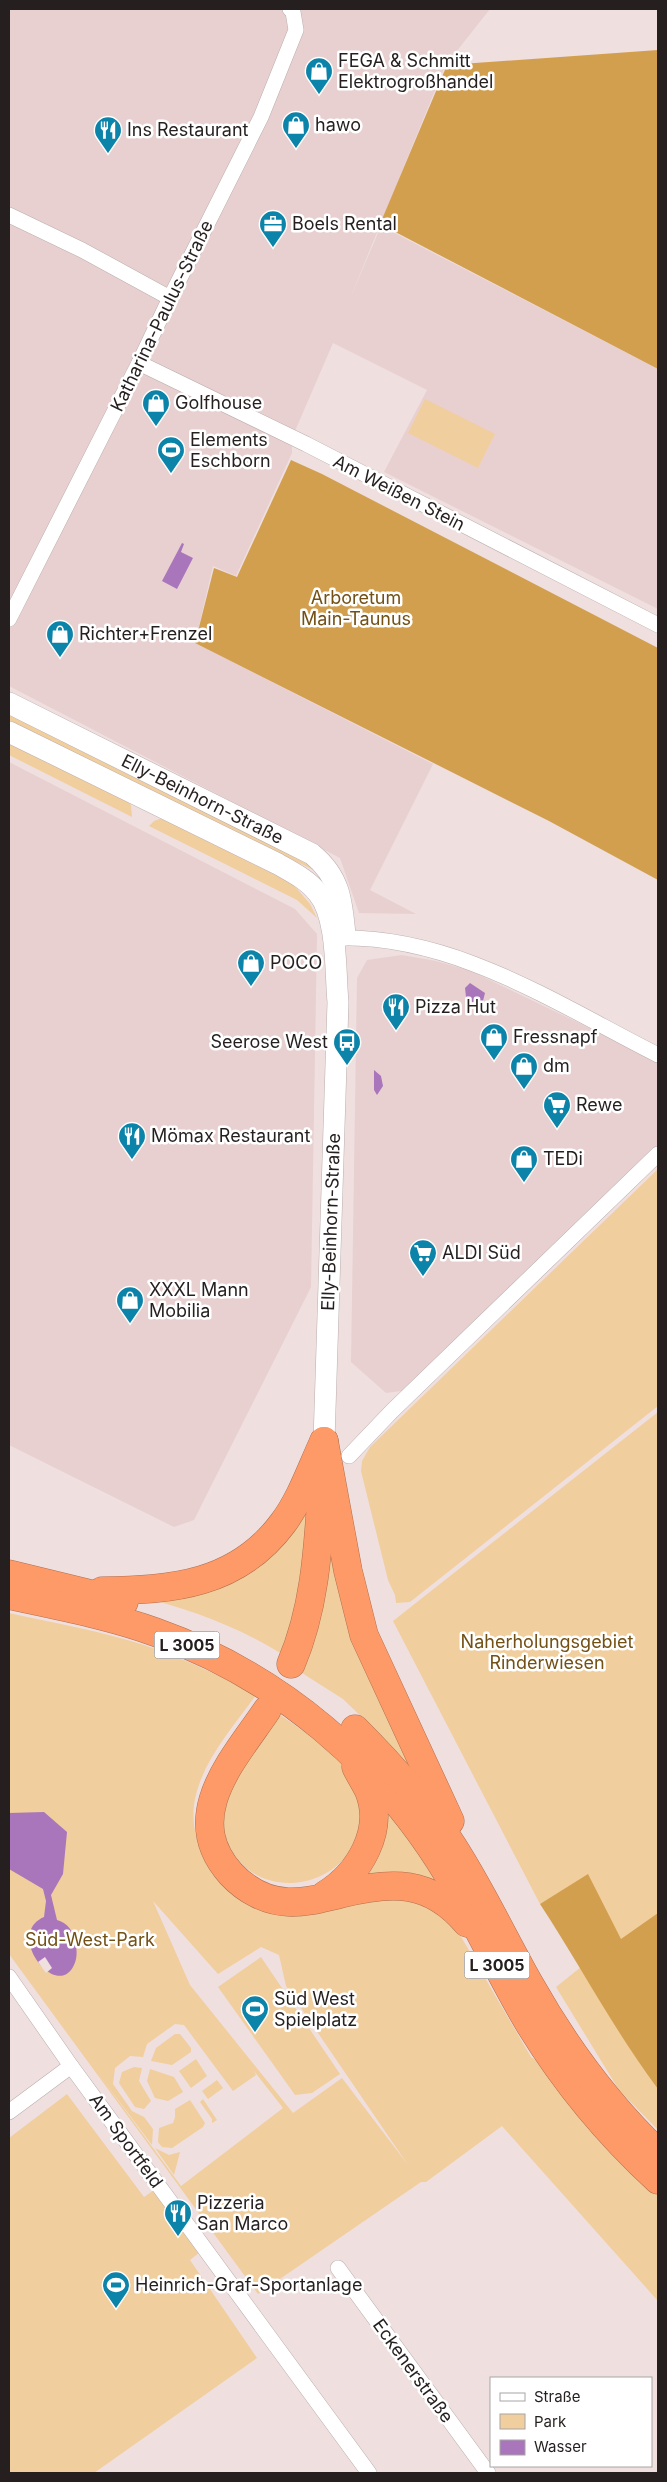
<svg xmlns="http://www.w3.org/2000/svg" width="667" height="2482" font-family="Inter,sans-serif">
<rect width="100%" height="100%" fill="#efdfdf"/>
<g fill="#e8d0d0">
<polygon points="9,9 490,9 445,66 349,301 381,226 658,369 658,609 384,472 427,390 333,343 292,438 292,453 236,576 213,566 195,643 433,764 370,890 416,914 359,913 340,858 9,686"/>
<polygon points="9,762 295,909 317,934 311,1287 194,1520 174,1527 9,1445"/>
<polygon points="402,955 436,961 471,971 658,1061 658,1147 410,1390 386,1393 351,1362 357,978 367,960"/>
</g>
<g fill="#f1ce9d" fill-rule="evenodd">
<polygon points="425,399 495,434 478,468 408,433"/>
<polygon points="9,708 309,858 318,872 9,724"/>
<polygon points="9,741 126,799 131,805 132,817 9,755"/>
<polygon points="162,818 292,883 310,904 317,918 297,900 149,826 154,821"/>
<polygon points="658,1169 658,1406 410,1602 396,1603 395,1595 388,1580 361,1471 362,1461 370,1447"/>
<polygon points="658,1412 658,2130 619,2090 556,1987 581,1967 547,1900 540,1904 393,1621"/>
<path d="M313,1479L302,1583L282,1654C239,1627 185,1607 136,1596L198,1592Z"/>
<polygon points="331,1524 429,1790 373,1728 343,1699 302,1673 307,1659"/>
<path d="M9,1613C54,1623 100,1631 144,1645C183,1658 220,1676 257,1694C222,1742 168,1798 207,1860C215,1874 229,1886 239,1898L385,1893L428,1902L456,1928L531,2057L544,2066L658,2187V2301L502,2126L426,2182H421L258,2294L9,1954ZM153,1901L218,1974L261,1947L279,1955L286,1986L408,2165L342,2078L293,2113L190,1985ZM175,2024L184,2025L233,2091L256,2075L254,2071L283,2108L181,2186L97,2072L152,2145L153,2129L144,2117L132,2111L113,2084L115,2068L130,2056L143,2057L147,2044Z"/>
<path d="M279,1714C303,1731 331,1748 348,1773C364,1795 364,1833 347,1855C319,1891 262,1893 236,1857C224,1841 220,1819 225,1799C231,1771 262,1737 279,1714Z"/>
<polygon points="374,1791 461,1909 371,1881 361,1873"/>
<polygon points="261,1957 340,2074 312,2093 295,2095 218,1987"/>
<polygon points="175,2034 180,2034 191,2048 191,2052 172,2065 151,2061 156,2048"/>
<polygon points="196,2059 207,2076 191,2088 179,2071"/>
<polygon points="134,2067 142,2068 139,2081 151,2101 144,2109 135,2107 119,2083 122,2072"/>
<polygon points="150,2069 174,2077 183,2092 168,2101 155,2098 147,2081"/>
<polygon points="217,2080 223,2088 208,2099 202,2091"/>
<polygon points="67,2094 144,2197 154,2190 200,2252 190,2260 257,2358 94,2473 9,2473 9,2138"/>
<polygon points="203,2099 217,2120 212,2123 212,2119 200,2102"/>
<polygon points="190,2100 205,2123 203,2127 172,2148 162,2147 158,2142 159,2128 173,2123 175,2117 175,2109"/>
<polygon points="155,2148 169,2155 180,2152 174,2175"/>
</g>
<g fill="#d29f4f">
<polygon points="658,50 658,369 380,224 447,65"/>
<polygon points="291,460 322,474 658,648 658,880 549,821 195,643 214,568 237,577"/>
<path d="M588,1874L621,1939L658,1913V2089C614,2030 580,1965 540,1904Z"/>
</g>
<g fill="#a976bb">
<polygon points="182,543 184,544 181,552 193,558 177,589 162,581"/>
<polygon points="470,983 485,993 483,1001 472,1002 466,997 465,988"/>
<polygon points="374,1070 381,1076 383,1086 377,1095 374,1090"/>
<path d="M44,1812L67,1832L63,1874L51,1895L57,1920C67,1923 71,1928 74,1938C77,1947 78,1957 74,1965C57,2002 4,1934 44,1917L46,1901L43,1889L9,1869V1813Z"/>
</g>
<polygon fill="#efdfdf" points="45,1957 52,1968 46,1973 38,1962"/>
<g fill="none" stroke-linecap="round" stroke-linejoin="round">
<g stroke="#bcaeae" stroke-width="16">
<g id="street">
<polyline points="9,215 82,250 170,298"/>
<polyline points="139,363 306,444 658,625"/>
<polyline points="9,619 139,363 170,298 261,117 296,30 293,12 290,9"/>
<path d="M334,938C453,934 555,1003 658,1055"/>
<polyline points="349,1456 392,1411 658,1154"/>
<polyline points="9,1977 71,2066 369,2473"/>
<polyline points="9,2112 71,2066"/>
<polyline points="338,2268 488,2473"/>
</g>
</g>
<g stroke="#bcaeae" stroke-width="22">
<g id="secondary">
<path id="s1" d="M9,703L312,854C340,877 342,901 345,935"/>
<path d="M9,732L278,864C292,872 308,880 318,893C338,917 335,972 338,1002L324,1441"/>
</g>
</g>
<g stroke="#b16f4e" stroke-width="29">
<g id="highway">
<polyline points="324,1441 348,1571 364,1635 450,1821"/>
<polyline points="9,1574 124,1602"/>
<path d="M102,1591C172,1590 237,1585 283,1523C301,1499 311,1469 324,1441"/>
<path d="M9,1595C58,1606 108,1615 155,1632C279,1676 382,1764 449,1876C478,1925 501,1977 530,2025C565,2082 609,2135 658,2180"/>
<path d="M291,1664C315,1608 318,1549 322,1488"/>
<path d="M267,1710C234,1759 179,1816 231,1874C246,1890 266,1901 288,1902C306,1903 322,1898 340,1894C391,1881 430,1879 467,1923"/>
<path d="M355,1729C389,1763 421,1798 448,1839C479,1885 502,1936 530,1985C565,2047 607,2104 658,2153"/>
<path d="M325,1895C359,1874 385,1831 369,1791C365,1783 360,1775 356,1767"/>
</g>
</g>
<use href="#street" stroke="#fff" stroke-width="15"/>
<use href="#secondary" stroke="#fff" stroke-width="21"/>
<use href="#highway" stroke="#fd9a68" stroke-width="28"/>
</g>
<defs>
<g id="shop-pin" transform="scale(1.4375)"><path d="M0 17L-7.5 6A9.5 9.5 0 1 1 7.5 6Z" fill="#0c83a9" stroke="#fff"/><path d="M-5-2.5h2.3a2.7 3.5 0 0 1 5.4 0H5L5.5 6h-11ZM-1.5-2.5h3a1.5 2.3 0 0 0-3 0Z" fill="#fff"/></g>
<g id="restaurant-pin" transform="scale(1.4375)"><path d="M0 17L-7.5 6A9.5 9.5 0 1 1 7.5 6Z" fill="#0c83a9" stroke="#fff"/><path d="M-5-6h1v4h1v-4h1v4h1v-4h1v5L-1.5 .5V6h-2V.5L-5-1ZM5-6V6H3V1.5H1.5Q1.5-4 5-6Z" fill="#fff"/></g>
<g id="office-pin" transform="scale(1.4375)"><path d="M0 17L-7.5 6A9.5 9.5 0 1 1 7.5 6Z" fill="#0c83a9" stroke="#fff"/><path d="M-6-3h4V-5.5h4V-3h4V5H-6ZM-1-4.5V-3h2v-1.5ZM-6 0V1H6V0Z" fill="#fff"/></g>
<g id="stadium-pin" transform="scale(1.4375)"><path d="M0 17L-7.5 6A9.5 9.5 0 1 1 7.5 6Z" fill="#0c83a9" stroke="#fff"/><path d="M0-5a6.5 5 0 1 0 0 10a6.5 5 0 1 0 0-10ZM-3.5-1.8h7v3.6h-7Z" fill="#fff"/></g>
<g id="bus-pin" transform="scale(1.4375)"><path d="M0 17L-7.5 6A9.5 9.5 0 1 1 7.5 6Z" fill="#0c83a9" stroke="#fff"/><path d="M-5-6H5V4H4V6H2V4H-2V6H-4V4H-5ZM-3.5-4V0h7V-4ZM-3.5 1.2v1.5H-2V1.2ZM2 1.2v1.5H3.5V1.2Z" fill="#fff"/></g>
<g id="supermarket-pin" transform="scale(1.4375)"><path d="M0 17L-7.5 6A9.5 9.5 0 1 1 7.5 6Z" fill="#0c83a9" stroke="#fff"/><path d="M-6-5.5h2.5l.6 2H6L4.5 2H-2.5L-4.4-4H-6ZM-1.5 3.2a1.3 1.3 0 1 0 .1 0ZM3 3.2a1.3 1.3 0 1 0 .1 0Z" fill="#fff"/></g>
</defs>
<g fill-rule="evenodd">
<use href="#shop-pin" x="319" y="71"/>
<use href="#shop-pin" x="296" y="125"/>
<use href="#restaurant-pin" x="108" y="130"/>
<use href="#office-pin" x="273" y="224"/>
<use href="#shop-pin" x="156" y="403"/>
<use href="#stadium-pin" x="171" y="450"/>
<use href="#shop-pin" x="60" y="634"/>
<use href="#shop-pin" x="251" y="963"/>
<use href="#restaurant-pin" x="396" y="1007"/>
<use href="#shop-pin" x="494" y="1037"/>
<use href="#bus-pin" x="347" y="1042"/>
<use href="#shop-pin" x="524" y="1066"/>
<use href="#supermarket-pin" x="557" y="1105"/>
<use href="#restaurant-pin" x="132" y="1136"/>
<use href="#shop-pin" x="524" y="1159"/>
<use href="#supermarket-pin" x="423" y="1253"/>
<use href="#shop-pin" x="130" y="1300"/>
<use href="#stadium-pin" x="255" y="2009"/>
<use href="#restaurant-pin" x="178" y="2213"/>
<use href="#stadium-pin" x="116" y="2285"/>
</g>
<g text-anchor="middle" stroke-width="5" stroke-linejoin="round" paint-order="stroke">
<g fill="#fff" stroke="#666262" stroke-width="1">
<rect x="154.5" y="1631.5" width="65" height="27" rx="4"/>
<rect x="464.5" y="1951.5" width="65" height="27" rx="4"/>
</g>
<g font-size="16" font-weight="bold" fill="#251f1f">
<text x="187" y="1651">L 3005</text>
<text x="497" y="1971">L 3005</text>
</g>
<g font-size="18" fill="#251f1f" stroke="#fff" text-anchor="start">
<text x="338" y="67">FEGA &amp; Schmitt<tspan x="338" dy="21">Elektrogroßhandel</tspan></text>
<text x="315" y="131">hawo</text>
<text x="127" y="136">Ins Restaurant</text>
<text x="292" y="230">Boels Rental</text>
<text x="175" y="409">Golfhouse</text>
<text x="190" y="446">Elements<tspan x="190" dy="21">Eschborn</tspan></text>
<text x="79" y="640">Richter+Frenzel</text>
<text x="270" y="969">POCO</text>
<text x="415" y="1013">Pizza Hut</text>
<text x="513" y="1043">Fressnapf</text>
<text x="328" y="1048" text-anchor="end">Seerose West</text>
<text x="543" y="1072">dm</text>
<text x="576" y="1111">Rewe</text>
<text x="151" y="1142">Mömax Restaurant</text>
<text x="543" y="1165">TEDi</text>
<text x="442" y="1259">ALDI Süd</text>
<text x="149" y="1296">XXXL Mann<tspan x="149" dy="21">Mobilia</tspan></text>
<text x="274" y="2005">Süd West<tspan x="274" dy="21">Spielplatz</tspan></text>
<text x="197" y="2209">Pizzeria<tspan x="197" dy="21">San Marco</tspan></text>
<text x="135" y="2291">Heinrich-Graf-Sportanlage</text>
</g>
<g font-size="18" fill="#251f1f" stroke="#fff">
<text transform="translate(162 316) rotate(-64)" y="6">Katharina-Paulus-Straße</text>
<text transform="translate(399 493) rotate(27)" y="6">Am Weißen Stein</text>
<text dy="6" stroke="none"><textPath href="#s1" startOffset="216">Elly-Beinhorn-Straße</textPath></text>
<text transform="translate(331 1222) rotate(-88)" y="6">Elly-Beinhorn-Straße</text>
<text transform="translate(126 2141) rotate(54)" y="6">Am Sportfeld</text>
<text transform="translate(413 2371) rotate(54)" y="6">Eckenerstraße</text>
</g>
<g font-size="18" fill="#735014" stroke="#fff">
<text x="356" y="604">Arboretum<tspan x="356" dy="21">Main-Taunus</tspan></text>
<text x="547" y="1648">Naherholungsgebiet<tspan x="547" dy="21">Rinderwiesen</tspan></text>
<text x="90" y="1946">Süd-West-Park</text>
</g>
</g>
<rect width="667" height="2482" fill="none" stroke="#251f1f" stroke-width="20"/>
<rect x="490" y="2377" width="162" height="90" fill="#ffffff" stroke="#a8a5a5"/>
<rect x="500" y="2393" width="25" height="8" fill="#ffffff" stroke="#a8a5a5"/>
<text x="534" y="2402" font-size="15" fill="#251f1f">Straße</text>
<rect x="500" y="2414" width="25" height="15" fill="#f1ce9d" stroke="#a8a5a5"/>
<text x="534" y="2427" font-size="15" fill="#251f1f">Park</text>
<rect x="500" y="2440" width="25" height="15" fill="#a976bb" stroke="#a8a5a5"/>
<text x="534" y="2452" font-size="15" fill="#251f1f">Wasser</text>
</svg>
